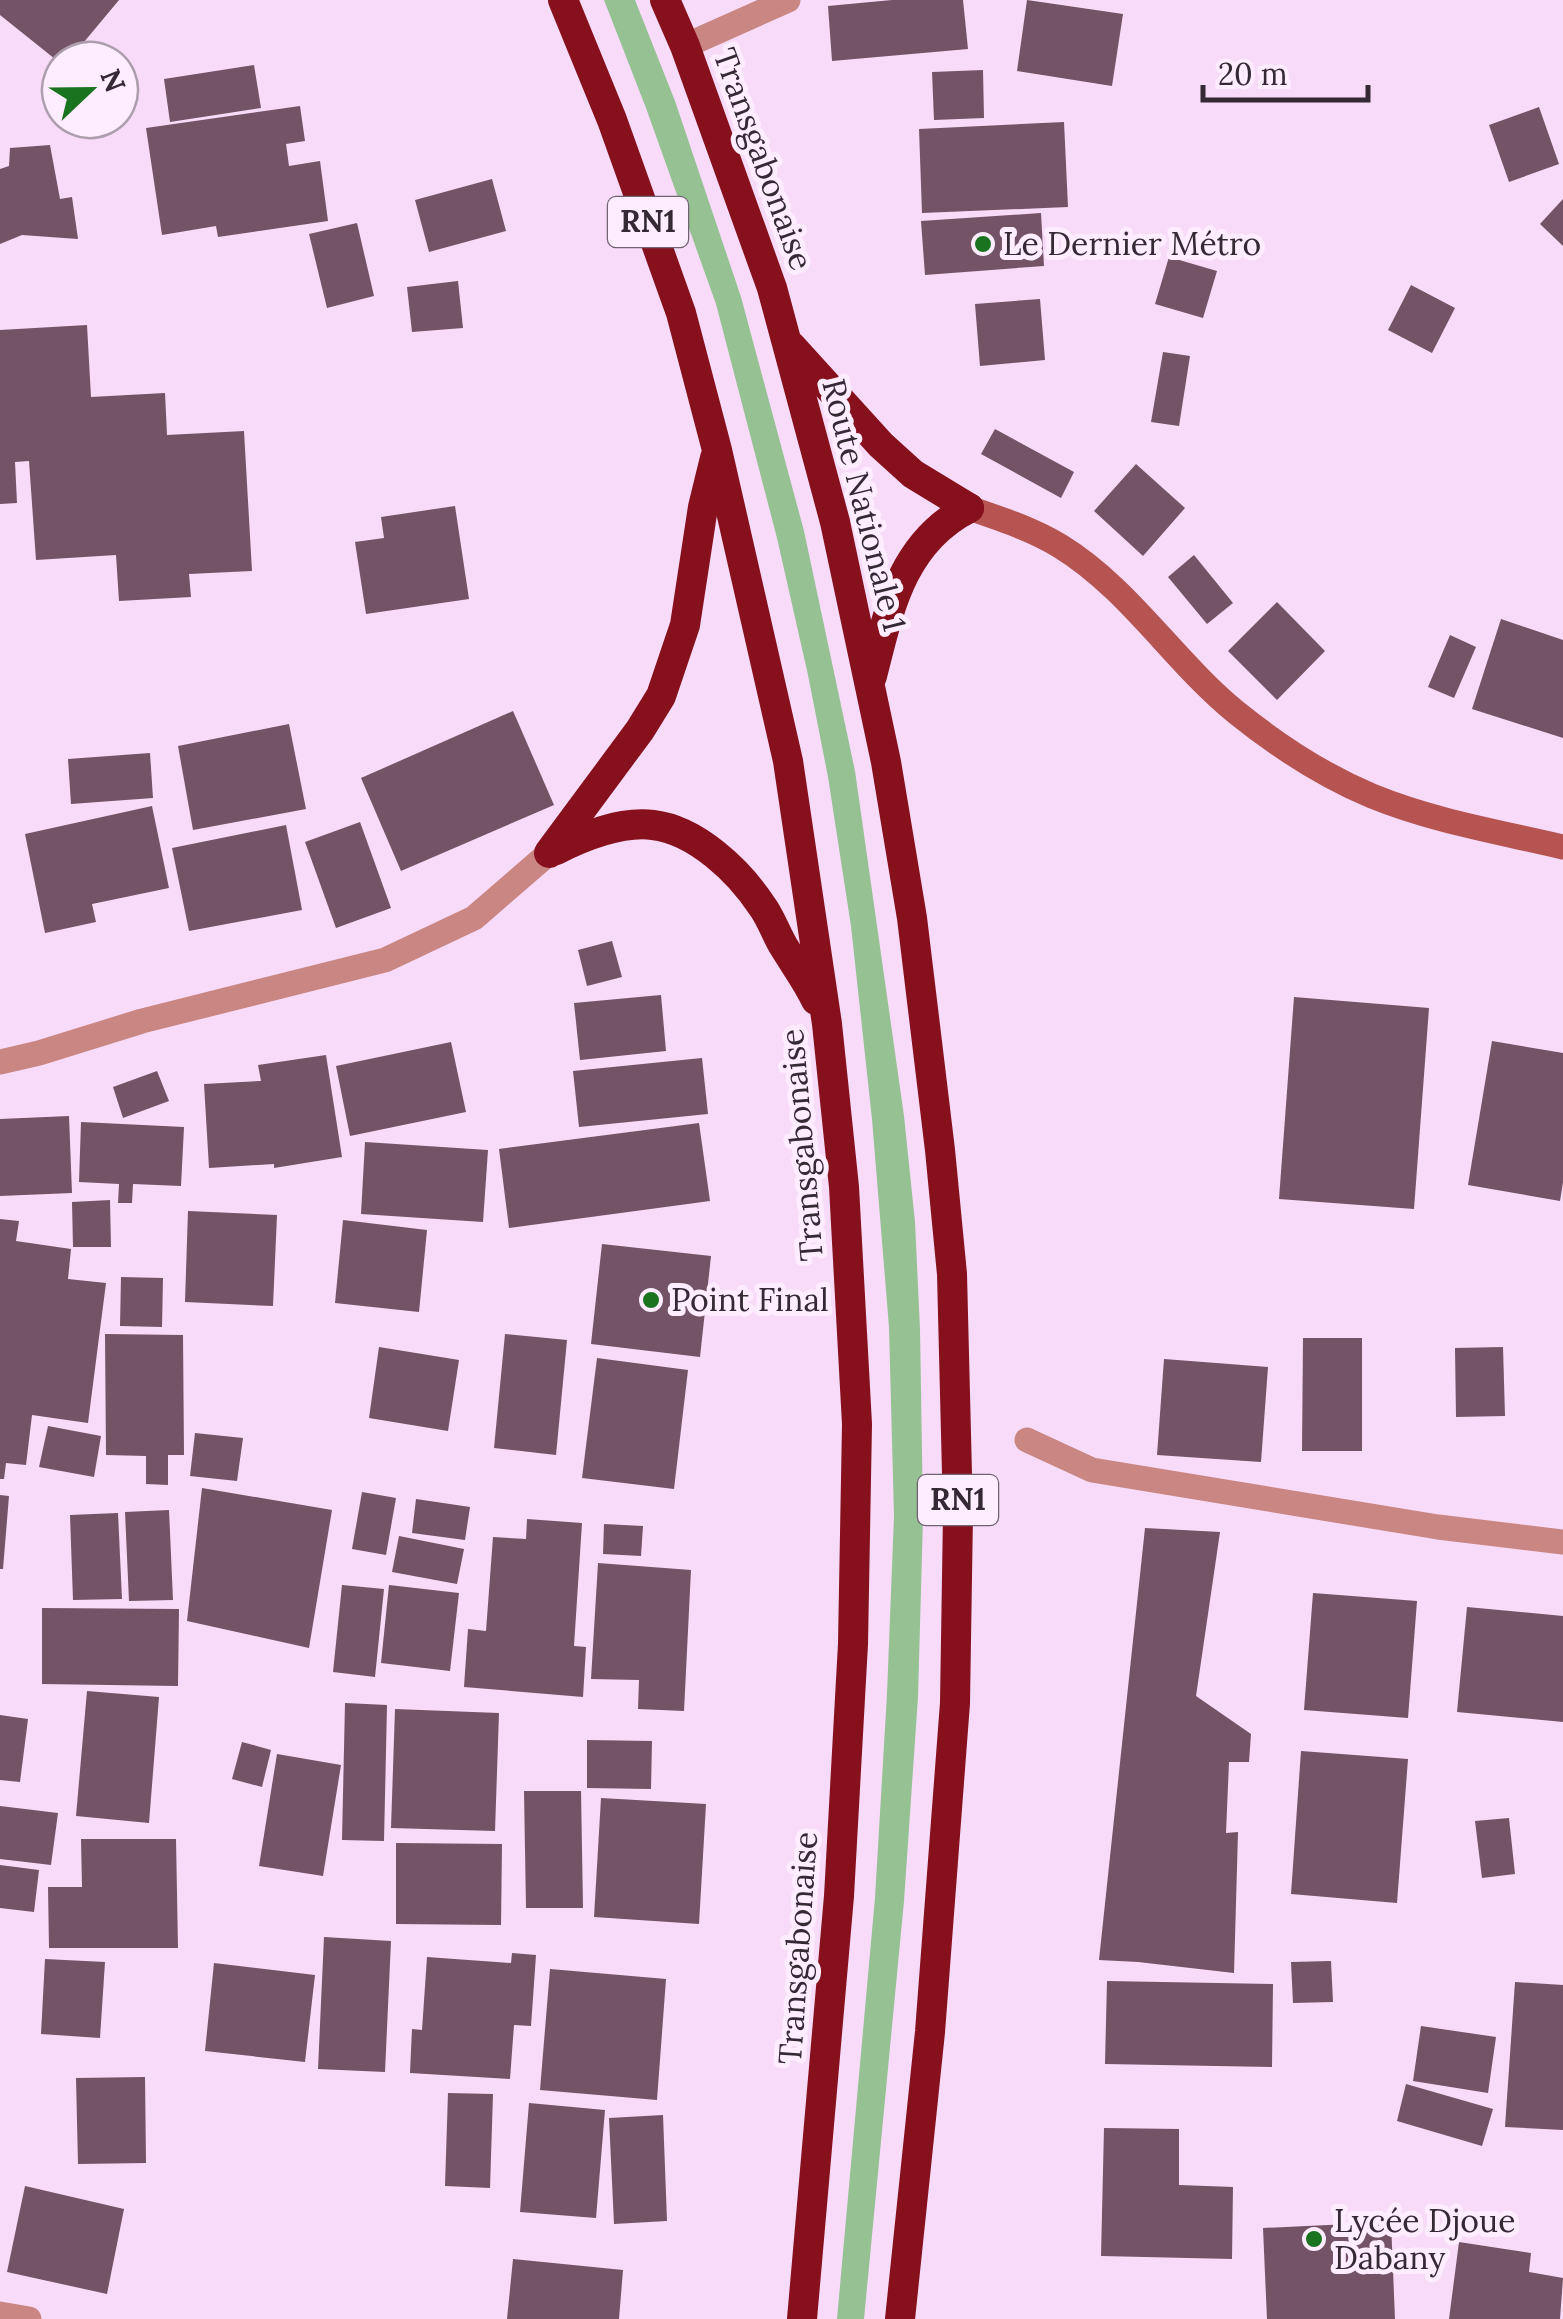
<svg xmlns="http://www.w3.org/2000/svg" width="1563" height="2319" font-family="Lora,serif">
<rect width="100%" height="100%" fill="#f7dbf9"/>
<polygon fill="#95c193" points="604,0 635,0 675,101 741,297 804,531 855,771 904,1116 915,1222 920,1329 923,1517 918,1697 904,1901 864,2319 837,2319 875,1898 887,1694 894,1516 889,1327 872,1119 851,926 828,777 808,675 777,538 716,304 646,108"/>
<g fill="#735365">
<polygon points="0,0 119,0 69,60 60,60 60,63 0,15"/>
<polygon points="892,0 963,0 968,49 832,61 828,6"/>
<polygon points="1027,0 1123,14 1112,86 1017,71"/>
<polygon points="254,65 261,108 170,122 164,79"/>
<polygon points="983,70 984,118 934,120 932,72"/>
<polygon points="300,106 305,141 286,144 289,166 320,161 328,221 218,237 216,226 162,235 146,128"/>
<polygon points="1539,107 1559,164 1509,182 1489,125"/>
<polygon points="1064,122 1068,207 922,213 919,129"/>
<polygon points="50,145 60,199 72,197 78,239 22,235 0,244 0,169 9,166 10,148"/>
<polygon points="492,179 506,231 429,252 415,200"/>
<polygon points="1563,199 1563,246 1540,224"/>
<polygon points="1041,213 1044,266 925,275 921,221"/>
<polygon points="357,223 374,296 327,308 309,234"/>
<polygon points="1169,257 1217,271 1203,318 1155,304"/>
<polygon points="458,281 463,328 412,332 407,287"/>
<polygon points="1411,285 1455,308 1432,353 1388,330"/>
<polygon points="1040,299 1045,360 980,366 975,304"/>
<polygon points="87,325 91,397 165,393 167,435 244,431 252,571 189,574 191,597 119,601 116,555 36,560 29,461 15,462 17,503 0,504 0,330"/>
<polygon points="1163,352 1190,356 1179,426 1151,422"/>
<polygon points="995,429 1074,472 1061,498 981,454"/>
<polygon points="1136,464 1185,508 1143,556 1094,511"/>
<polygon points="455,506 469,599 366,614 355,542 384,538 381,517"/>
<polygon points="1194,555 1233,603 1207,624 1168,577"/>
<polygon points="1277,602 1325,651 1277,700 1228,651"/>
<polygon points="1501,619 1563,640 1563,738 1472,709"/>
<polygon points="1450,635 1476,647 1454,698 1428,687"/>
<polygon points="513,711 554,805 401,871 361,778"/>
<polygon points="289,724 306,809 193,830 178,746"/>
<polygon points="150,753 153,798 71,804 68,759"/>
<polygon points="152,806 169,888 92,904 96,922 45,933 25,834"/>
<polygon points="360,822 391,908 336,928 305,842"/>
<polygon points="286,825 302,910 189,931 172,848"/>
<polygon points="612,941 622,977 587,986 578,950"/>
<polygon points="661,995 666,1051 580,1060 574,1003"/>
<polygon points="1294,997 1429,1008 1414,1209 1279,1199"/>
<polygon points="1492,1041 1563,1053 1563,1182 1560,1201 1468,1185"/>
<polygon points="451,1042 466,1112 350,1136 336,1066"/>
<polygon points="326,1055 342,1157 274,1168 274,1164 209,1168 204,1084 261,1081 258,1065"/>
<polygon points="702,1058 708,1114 579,1127 573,1071"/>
<polygon points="157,1071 169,1101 123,1118 113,1087"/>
<polygon points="69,1116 72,1193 0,1196 0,1119"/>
<polygon points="81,1122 184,1127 181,1186 133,1184 132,1203 118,1203 119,1184 79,1182"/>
<polygon points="699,1123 710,1201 509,1228 499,1149"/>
<polygon points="365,1142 488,1150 483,1222 361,1214"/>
<polygon points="110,1200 111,1247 73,1247 72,1202"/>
<polygon points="188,1211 277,1215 273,1306 185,1302"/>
<polygon points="0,1219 19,1221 16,1241 71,1249 68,1279 106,1283 88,1423 32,1415 26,1465 6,1463 4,1479 0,1479"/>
<polygon points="343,1220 427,1230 419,1312 335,1303"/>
<polygon points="602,1244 711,1256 700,1357 591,1344"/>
<polygon points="121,1277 163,1278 162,1327 120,1326"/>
<polygon points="105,1334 183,1335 184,1455 168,1455 168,1485 146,1484 146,1456 106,1455"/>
<polygon points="505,1334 567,1340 556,1455 494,1448"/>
<polygon points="1303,1338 1362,1338 1362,1451 1302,1451"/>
<polygon points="379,1347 459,1360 448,1431 369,1418"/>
<polygon points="1503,1347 1505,1416 1456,1417 1455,1348"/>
<polygon points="597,1358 688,1370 674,1489 582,1478"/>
<polygon points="1164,1359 1268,1367 1261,1462 1157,1455"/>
<polygon points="48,1426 101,1436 94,1477 39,1467"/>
<polygon points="195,1433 243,1438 237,1481 190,1476"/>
<polygon points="202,1488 332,1510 309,1648 187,1621"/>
<polygon points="362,1492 396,1498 386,1555 352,1549"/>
<polygon points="0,1495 9,1496 3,1569 0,1569"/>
<polygon points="416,1499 470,1507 465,1540 412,1533"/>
<polygon points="169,1510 173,1600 129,1601 125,1512"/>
<polygon points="118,1513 122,1599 73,1600 70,1515"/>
<polygon points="527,1519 582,1523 574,1646 586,1647 583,1697 464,1687 468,1629 486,1631 493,1537 526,1539"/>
<polygon points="604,1524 643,1526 641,1556 603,1554"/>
<polygon points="1145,1528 1220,1532 1196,1696 1251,1734 1249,1762 1229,1762 1226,1833 1238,1832 1234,1973 1138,1962 1099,1960"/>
<polygon points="399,1536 464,1549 457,1584 392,1572"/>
<polygon points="598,1563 691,1570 684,1711 638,1709 639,1680 591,1679"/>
<polygon points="342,1585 384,1589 375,1677 333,1672"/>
<polygon points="389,1585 459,1593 450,1671 381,1663"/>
<polygon points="1313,1593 1417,1601 1408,1718 1304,1710"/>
<polygon points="1467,1607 1563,1616 1563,1722 1457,1712"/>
<polygon points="42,1608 179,1609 178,1686 42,1684"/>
<polygon points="87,1691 159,1697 149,1823 76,1816"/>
<polygon points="345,1703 387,1705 384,1841 342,1840"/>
<polygon points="395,1709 499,1713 495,1831 391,1828"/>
<polygon points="0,1715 28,1719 20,1782 0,1780"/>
<polygon points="587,1740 652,1741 651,1789 587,1788"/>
<polygon points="242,1742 271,1750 262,1787 232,1779"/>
<polygon points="1301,1751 1408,1759 1397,1903 1291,1894"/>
<polygon points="277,1754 341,1765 323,1876 259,1866"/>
<polygon points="524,1791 581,1791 583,1908 526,1908"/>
<polygon points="601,1798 706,1804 699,1924 594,1917"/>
<polygon points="0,1806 58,1813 51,1865 0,1859"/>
<polygon points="1509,1818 1515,1874 1482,1878 1475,1821"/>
<polygon points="81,1839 176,1839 178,1948 49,1948 48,1887 82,1887"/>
<polygon points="396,1843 502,1844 501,1925 396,1924"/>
<polygon points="0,1865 39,1870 34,1912 0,1908"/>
<polygon points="324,1937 391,1941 385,2072 318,2069"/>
<polygon points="512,1953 536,1955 531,2026 514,2025 510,2079 410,2073 412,2029 422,2030 427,1957 511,1963"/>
<polygon points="45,1959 105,1962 100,2038 41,2034"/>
<polygon points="1331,1961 1333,2002 1293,2003 1291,1962"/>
<polygon points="214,1963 315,1975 305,2062 205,2051"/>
<polygon points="550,1969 666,1979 657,2100 540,2090"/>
<polygon points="1107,1981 1273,1984 1272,2067 1105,2064"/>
<polygon points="1515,1982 1563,1985 1563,2130 1505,2127"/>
<polygon points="1421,2026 1496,2037 1488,2093 1413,2081"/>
<polygon points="145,2077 146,2163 78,2164 76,2078"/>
<polygon points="1406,2084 1493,2109 1482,2146 1397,2121"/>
<polygon points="448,2093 493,2094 490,2188 445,2186"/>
<polygon points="529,2103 605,2110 596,2218 520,2212"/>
<polygon points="663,2115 667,2221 614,2224 609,2118"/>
<polygon points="1104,2128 1179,2129 1179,2185 1233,2187 1232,2259 1101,2256"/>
<polygon points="25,2186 124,2209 107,2294 7,2272"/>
<polygon points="1391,2222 1395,2319 1267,2319 1263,2228"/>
<polygon points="1459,2242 1531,2253 1529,2272 1563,2278 1560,2319 1449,2319"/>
<polygon points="513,2259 623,2270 619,2319 507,2319"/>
</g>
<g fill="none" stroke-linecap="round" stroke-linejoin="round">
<g stroke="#ca8682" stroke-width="25">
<polyline points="1027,1440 1092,1470 1438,1527 1563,1542"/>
<polyline points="0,2314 29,2319"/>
</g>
<g stroke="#ca8682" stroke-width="25">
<polyline points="685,46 788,0"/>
<polyline points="0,1062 39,1053 142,1021 385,960 474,918 549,853"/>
</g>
<path stroke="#b55451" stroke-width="25" d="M969,508C1001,519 1032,529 1060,546C1130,589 1174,662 1237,713C1278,746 1324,776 1372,796C1433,821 1499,832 1563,847"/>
<g stroke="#86101c" stroke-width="30">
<polyline points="563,0 612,120 681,313 717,450 788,761 827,1024 844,1187 857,1424 853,1644 839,1896 802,2319"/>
<polyline points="665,0 685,46 772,288 835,522 886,762 912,918 940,1150 952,1274 958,1514 955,1703 930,2032 900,2319"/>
<polyline points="792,347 881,445 913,474 969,508"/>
<path d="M872,676C889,609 902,542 969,508"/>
<path d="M556,850C584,836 620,821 653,825C696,830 739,871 762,906C771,918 776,934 784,947C795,965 807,981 816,1000"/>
<polyline points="549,853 640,730 661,696 685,625 703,507 715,458"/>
</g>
</g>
<g fill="#1a731f" stroke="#feecff" stroke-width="4">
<circle cx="983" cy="244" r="10"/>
<circle cx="651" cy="1300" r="10"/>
<circle cx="1314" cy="2239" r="10"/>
</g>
<g text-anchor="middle" stroke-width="10" stroke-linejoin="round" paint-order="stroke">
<g fill="#feecff" stroke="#716472" stroke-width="2.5">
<rect x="608" y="197" width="80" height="50" rx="8"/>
<rect x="918" y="1475" width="80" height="50" rx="8"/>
</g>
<g font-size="30" font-weight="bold" fill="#342935">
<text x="648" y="232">RN1</text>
<text x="958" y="1510">RN1</text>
</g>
<g font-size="32" fill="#342935" stroke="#feecff">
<text transform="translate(763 159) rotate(70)" y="11">Transgabonaise</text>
<text transform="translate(864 505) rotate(76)" y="11">Route Nationale 1</text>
<text transform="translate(802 1145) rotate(-95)" y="11">Transgabonaise</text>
<text transform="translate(798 1948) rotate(-86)" y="11">Transgabonaise</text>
</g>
<g font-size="32" fill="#342935" stroke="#feecff" text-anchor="start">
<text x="1003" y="255">Le Dernier Métro</text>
<text x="671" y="1311">Point Final</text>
<text x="1334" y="2232">Lycée Djoue<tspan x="1334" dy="37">Dabany</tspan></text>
</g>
</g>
<g transform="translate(90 90) rotate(68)"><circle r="48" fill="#feecff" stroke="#ad9eae" stroke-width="2.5"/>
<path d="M0-8L18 38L0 25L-18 38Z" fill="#1a731f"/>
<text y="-15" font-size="28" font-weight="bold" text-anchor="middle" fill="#342935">N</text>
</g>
<path d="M1203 85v15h165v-15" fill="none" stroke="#342935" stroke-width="5"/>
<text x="1218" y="85" font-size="30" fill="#342935" stroke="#feecff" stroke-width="8" paint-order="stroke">20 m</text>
</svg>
